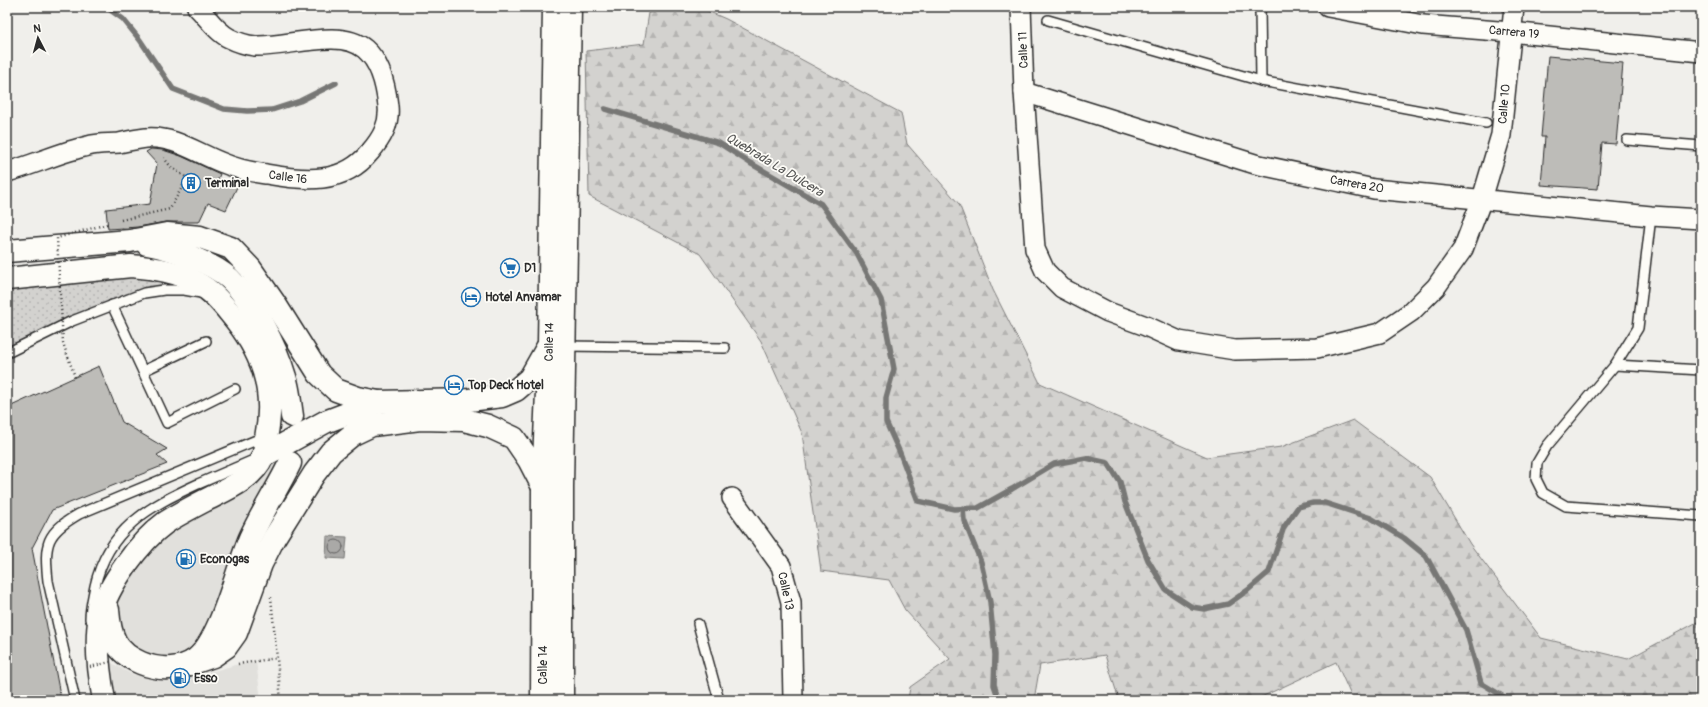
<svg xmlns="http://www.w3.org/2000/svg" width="1708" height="707" font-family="Pangolin,sans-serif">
<defs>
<pattern id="grass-dots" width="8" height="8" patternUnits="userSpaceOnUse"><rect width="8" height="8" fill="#d3d2cf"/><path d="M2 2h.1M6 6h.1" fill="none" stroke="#b5b4b2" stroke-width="1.8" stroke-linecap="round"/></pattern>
<pattern id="forest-firs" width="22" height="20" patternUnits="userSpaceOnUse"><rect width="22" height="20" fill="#d3d2cf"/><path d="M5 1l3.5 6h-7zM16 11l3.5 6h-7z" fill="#b5b4b2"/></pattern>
</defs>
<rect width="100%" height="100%" fill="#f0efeb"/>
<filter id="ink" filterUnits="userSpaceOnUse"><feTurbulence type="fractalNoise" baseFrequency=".025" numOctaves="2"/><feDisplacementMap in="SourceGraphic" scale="8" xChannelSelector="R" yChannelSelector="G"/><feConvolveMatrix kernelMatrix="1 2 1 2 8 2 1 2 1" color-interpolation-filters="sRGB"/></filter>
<g filter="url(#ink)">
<g fill="#e1e0dc">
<polygon points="273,449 290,463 218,626 171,668 112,637 116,579 132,558"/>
<polygon points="256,661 261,700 104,700 110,662 133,675 196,676 242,663"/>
</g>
<polygon fill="url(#grass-dots)" stroke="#7f7e7d" points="131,266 201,293 144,293 7,353 7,279"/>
<polygon fill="url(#forest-firs)" stroke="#7f7e7d" points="677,7 698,7 726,19 901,113 907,144 959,204 993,290 1040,383 1207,457 1281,447 1353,420 1430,477 1470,544 1541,638 1628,659 1701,620 1701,700 1353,700 1336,662 1255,700 1119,700 1105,655 1040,665 1034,700 908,700 910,687 950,659 905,610 889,580 821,571 802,433 761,341 700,254 589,196 586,51 644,44 649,13"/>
<polygon fill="#aaa9a7" stroke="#777775" points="327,536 347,537 345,559 326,558"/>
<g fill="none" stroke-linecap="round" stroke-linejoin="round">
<circle stroke="#5e5d5d" stroke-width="1" cx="336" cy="547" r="7"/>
<g stroke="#777775" stroke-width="5.5">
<polyline points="106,7 123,19 140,40 173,89 224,109 247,111 272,110 300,101 336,83"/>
<polyline points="605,109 719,143 750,163 821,204 857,254 881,300 894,369 886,398 886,422 900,453 918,501 954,509 978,508 1012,489 1054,464 1086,458 1108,463 1120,482 1125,502 1148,560 1166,590 1192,607 1204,609 1228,604 1248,590 1269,572 1284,527 1298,507 1313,503 1325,503 1371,518 1404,538 1426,556 1466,630 1481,683 1509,700"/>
<polyline points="963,508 964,520 981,562 990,602 995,655 994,685 999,700"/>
</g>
</g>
<g fill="#bdbcb8" stroke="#2b2b2b">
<polygon points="1548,56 1623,63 1616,144 1602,143 1598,189 1541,185 1545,137 1541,137"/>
<polygon points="151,149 163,150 181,156 220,174 218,179 237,187 226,210 208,203 199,222 165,222 138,227 108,229 106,209 150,204 157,164 146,152"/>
<polygon points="99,366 122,422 167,449 157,455 167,464 52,510 32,548 61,700 7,700 7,408"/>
</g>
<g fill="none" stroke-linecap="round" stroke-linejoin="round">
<g stroke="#2b2b2b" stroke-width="12">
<g id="lane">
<polyline points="1260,7 1261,81"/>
<polyline points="1048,20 1261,81 1486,123"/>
<polyline points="1627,140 1701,146"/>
<polyline points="1651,216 1638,328 1615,365 1547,446 1537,463 1536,479 1543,493 1566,506 1701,516"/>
<polyline points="112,305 167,423 235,389"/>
<polyline points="565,346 725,348"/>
<polyline points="7,353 72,321 144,293 164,290 184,290 201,293"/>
<polyline points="1615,365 1701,370"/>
<polyline points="143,371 206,341"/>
<path d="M90,619C90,608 93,597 95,586C108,529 148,507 198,484C217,476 237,467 256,459"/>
<polyline points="698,624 719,700"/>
<path d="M75,700L48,581C44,543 46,533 79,514L266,436"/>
</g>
</g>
<g stroke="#2b2b2b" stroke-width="22">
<g id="street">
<polyline points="1021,7 1024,92 1035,249 1045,271 1062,288 1108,312 1146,326 1179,341 1235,350 1317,348 1380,333 1411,312 1436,287 1463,249 1482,199 1501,135 1514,7"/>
<polyline points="1328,7 1423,25 1511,32 1701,52"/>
<polyline points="1024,92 1255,164 1374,189 1651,216 1701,219"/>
<path d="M7,172C34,165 60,152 88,146C98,143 109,144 119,143C128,141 137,139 146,138C172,135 199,154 223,163C237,169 252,172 266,174C305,181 343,185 370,152C382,138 390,124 388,106C386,87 380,62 365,49C340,27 286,48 255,46C246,45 237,42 229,38C217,32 207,17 197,7"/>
<polyline points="732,498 781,566 791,602 793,700"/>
</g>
</g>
<g stroke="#2b2b2b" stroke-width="25">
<g id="secondary">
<path d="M147,244C171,248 211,262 230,279C253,302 276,346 285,377C289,389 290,403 292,416"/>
<polyline points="7,251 130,241 167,234 200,237 231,248 250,268 275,304 319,374 336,390 358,398 378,402 469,400 502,396 516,390 530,378 547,348"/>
<path d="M7,279L131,266C154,268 177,271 197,283C211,290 221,302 230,313C262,351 276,389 266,438C265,444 265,451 263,456C253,480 225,490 204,501C191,508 177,515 165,523C140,541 107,586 100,616C95,642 99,674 104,700"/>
<polyline points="263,456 325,422 378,402"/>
<path d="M108,610C110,636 115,652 141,663C158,670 180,671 196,659C221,640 237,568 250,538C262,512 278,488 290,463"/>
<polyline points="184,666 213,656 226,647 236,633 261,564 274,538 314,474 331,452 353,434 372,425 420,419 464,420 488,426 514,438 529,460 542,485"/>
<polyline points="542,700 543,485 549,345 554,7"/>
<polyline points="562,700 562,487 570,7"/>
</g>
</g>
<g stroke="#2b2b2b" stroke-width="2.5" stroke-dasharray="1 3" stroke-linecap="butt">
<polyline points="121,220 170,209 187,178 171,167 164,158"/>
<polyline points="271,597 281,700"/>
<polyline points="238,664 277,658"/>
</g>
<use href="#lane" stroke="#fdfcf7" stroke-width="9"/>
<use href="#street" stroke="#fdfcf7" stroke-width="19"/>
<use href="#secondary" stroke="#fdfcf7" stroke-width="22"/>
<g stroke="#2b2b2b" stroke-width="2.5" stroke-dasharray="1 3" stroke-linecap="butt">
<polyline points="75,377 63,343 57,238 107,224"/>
<polyline points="90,667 110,662"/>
</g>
</g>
</g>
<defs>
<g id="building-ring" transform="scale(1)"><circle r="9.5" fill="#fdfcf7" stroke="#1f6fb2" stroke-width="1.5"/><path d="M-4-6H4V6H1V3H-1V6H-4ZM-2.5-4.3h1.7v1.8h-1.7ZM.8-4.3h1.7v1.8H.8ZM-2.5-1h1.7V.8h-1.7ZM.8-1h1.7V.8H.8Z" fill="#1f6fb2"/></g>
<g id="supermarket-ring" transform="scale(1)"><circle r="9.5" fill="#fdfcf7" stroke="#1f6fb2" stroke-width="1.5"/><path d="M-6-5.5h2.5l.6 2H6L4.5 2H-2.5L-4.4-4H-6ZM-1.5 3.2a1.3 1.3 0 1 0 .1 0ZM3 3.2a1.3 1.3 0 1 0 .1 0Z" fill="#1f6fb2"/></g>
<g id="hotel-ring" transform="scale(1)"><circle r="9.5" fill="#fdfcf7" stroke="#1f6fb2" stroke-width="1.5"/><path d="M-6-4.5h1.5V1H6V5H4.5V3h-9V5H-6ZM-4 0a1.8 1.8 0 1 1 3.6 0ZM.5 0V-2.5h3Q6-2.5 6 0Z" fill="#1f6fb2"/></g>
<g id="fuel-ring" transform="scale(1)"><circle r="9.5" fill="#fdfcf7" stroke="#1f6fb2" stroke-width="1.5"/><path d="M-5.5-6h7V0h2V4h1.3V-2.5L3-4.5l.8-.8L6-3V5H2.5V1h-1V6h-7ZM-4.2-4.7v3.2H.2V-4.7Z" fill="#1f6fb2"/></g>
</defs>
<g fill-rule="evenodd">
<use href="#building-ring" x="191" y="183"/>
<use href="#supermarket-ring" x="510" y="268"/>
<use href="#hotel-ring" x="471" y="297"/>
<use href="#hotel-ring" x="454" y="385"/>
<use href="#fuel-ring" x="186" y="559"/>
<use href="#fuel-ring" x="180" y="678"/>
</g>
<g text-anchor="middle" stroke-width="3.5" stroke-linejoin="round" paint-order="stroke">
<g font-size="12" fill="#2b2b2b" stroke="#fdfcf7">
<text transform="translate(1514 32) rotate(5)" y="4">Carrera 19</text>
<text transform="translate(1023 50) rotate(-92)" y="4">Calle 11</text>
<text transform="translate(1504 104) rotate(-85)" y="4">Calle 10</text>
<text transform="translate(288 177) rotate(7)" y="4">Calle 16</text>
<text transform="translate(1357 184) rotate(10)" y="4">Carrera 20</text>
<text transform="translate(549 342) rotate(-89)" y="4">Calle 14</text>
<text transform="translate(786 591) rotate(78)" y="4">Calle 13</text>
<text transform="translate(543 665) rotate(-90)" y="4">Calle 14</text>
</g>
<g font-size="12" font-weight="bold" fill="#2b2b2b" stroke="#fdfcf7" text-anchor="start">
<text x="205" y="187">Terminal</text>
<text x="524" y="272">D1</text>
<text x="485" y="301">Hotel Anvamar</text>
<text x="468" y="389">Top Deck Hotel</text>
<text x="200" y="563">Econogas</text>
<text x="194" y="682">Esso</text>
</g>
<g font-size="13" font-style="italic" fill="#575756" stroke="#fdfcf7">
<text transform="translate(775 164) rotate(31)" y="5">Quebrada La Dulcera</text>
</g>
</g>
<rect width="1708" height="707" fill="none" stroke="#fdfcf7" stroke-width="24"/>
<rect x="12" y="12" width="1684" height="683" fill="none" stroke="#2b2b2b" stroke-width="1.5" filter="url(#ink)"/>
<g transform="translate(38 38) rotate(354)" stroke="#fdfcf7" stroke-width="3" paint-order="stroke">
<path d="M0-3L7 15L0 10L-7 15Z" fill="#2b2b2b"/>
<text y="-6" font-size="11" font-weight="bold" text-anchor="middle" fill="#2b2b2b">N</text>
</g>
</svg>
